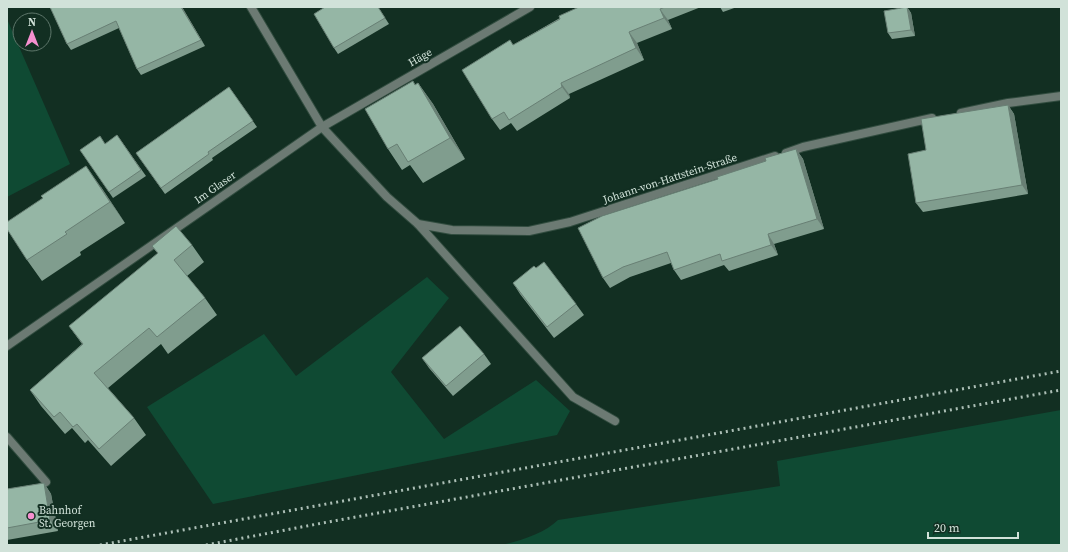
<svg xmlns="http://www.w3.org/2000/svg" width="1068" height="552" font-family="'Source Serif 4',serif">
<rect width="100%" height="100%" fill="#122f22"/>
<g fill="#0f4a33">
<polygon points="7,19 70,164 7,197"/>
<polygon points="427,277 449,298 391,372 444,439 536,380 570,411 557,435 213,504 147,407 264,334 296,376"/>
<path d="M1061,410V545H501C518,542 545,533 558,520L780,486L777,461Z"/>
</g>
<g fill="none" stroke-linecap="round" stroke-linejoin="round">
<g stroke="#314c3f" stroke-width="10">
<g id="lane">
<polyline points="418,224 573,397 615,421"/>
<polyline points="7,437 46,482"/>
</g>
</g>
<g stroke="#314c3f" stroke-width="10">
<g id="street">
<polyline points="251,7 322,127 387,197 418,224 452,230 529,231 570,222 775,156"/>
<polyline points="961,113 1008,103 1061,96"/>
<polyline points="786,153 803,147 932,118"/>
<polyline points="7,346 322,127 530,7"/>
</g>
</g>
<use href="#lane" stroke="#6c7a73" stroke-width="8"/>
<use href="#street" stroke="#6c7a73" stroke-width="8"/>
<g stroke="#acbfb6" stroke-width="3" stroke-dasharray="2 4" stroke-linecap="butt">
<polyline points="100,545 1061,371"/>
<polyline points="206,545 328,522 1061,390"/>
</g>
</g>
<g fill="#809d8e">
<polygon points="50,7 182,7 205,46 141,75 137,69 119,28 71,50 67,44"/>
<polygon points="378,7 389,24 338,54 334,48"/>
<polygon points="579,7 701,7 668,20 672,29 637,43 644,60 569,94 570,98 517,131 511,123 500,130 492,119 513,45"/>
<polygon points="720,7 737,7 723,12"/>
<polygon points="907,7 911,13 915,36 892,39 888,33"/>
<polygon points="418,83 433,104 465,159 423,183 410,165 402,170 388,149 415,85"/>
<polygon points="229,87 257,127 212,158 213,160 165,194 136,153"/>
<polygon points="1008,105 1014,114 1028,194 923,212 916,203 926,150"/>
<polygon points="117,135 146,176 113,198 80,150 105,144"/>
<polygon points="796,149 803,159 824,229 774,244 778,255 729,271 724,265 681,280 674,270 671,263 630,277 610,288 603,278 718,179 766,161"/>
<polygon points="101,187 125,223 80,252 81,255 42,281 27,260"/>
<polygon points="192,245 204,262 187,276 205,298 217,315 168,354 161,344 108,388 134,418 146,435 111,466 88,440 85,443 72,428 65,434 41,406 30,390 82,344 69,326 158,254 152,246"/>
<polygon points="536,268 576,304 584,315 554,338 520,294 513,283"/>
<polygon points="484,354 491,364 453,396 429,368 422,358"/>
<polygon points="44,483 51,494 58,531 7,540 7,489"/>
</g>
<g fill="#687f74">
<polygon points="181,7 182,7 205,46 201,40"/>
<polygon points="907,7 911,13 915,36 911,30"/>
<polygon points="660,9 668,20 672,29 664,18"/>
<polygon points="629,32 637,43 644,60 636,48"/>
<polygon points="418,83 433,104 465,159 450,138"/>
<polygon points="561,83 569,94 570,98 562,87"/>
<polygon points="1008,105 1014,114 1028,194 1022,185"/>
<polygon points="796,149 803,159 824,229 817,219"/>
<polygon points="86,166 101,187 125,223 110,202"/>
<polygon points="768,234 774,244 778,255 771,245"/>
<polygon points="44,483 51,494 58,531 50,520"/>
</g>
<g fill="#95b6a5" stroke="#687f74">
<polygon points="50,7 181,7 201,40 137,69 116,21 67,44"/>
<polygon points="325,7 378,7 385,18 334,48 314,14"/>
<polygon points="579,7 665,7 660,9 664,18 629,32 636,48 561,83 562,87 509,120 504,112 492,119 462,70 510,40 513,45 560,19 559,16"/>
<polygon points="907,7 911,30 888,33 884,11"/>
<polygon points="413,81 415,85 418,83 450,138 408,162 397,144 388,149 365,109"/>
<polygon points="229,87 253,121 208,152 209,154 161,188 136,153"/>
<polygon points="1008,105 1022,185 916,203 908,154 926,150 921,119"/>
<polygon points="117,135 141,170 109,192 80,150 100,136 105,144"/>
<polygon points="796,149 817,219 768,234 771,245 722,261 720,254 674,270 667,252 623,267 603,278 578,228 602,216 718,179 717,177 766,161 765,158"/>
<polygon points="86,166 110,202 65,232 67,234 27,260 7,229 7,222 43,198 41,196"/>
<polygon points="176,226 192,245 174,260 205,298 157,337 149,328 94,373 134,418 99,449 77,424 73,427 60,412 54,417 30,390 83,344 69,326 158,253 152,246"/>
<polygon points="544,262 576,304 547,327 513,283 534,266 536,268"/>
<polygon points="460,326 484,354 446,386 422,358"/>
<polygon points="44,483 50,520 7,528 7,489"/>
</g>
<circle fill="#f690d0" stroke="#122f22" stroke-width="1.5" cx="31" cy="516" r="4"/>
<g text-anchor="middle" stroke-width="4" stroke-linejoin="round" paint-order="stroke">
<g font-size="11" fill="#d1e2d9" stroke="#122f22">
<text transform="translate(420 57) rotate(-30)" y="4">Häge</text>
<text transform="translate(670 178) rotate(-18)" y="4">Johann-von-Hattstein-Straße</text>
<text transform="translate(215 187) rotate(-35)" y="4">Im Glaser</text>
</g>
<g font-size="11" fill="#d1e2d9" stroke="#122f22" text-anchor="start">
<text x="39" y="514">Bahnhof<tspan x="39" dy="13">St. Georgen</tspan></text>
</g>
</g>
<rect width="1068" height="552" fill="none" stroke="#d1e2d9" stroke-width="16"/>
<g transform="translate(32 32)"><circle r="19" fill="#122f22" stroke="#5e776b"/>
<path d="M0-3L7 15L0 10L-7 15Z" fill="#f690d0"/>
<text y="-6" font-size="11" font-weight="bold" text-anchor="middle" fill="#d1e2d9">N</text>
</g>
<path d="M928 532v6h90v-6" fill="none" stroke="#d1e2d9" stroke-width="2"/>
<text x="934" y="532" font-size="12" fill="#d1e2d9" stroke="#122f22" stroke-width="3" paint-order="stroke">20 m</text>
</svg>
